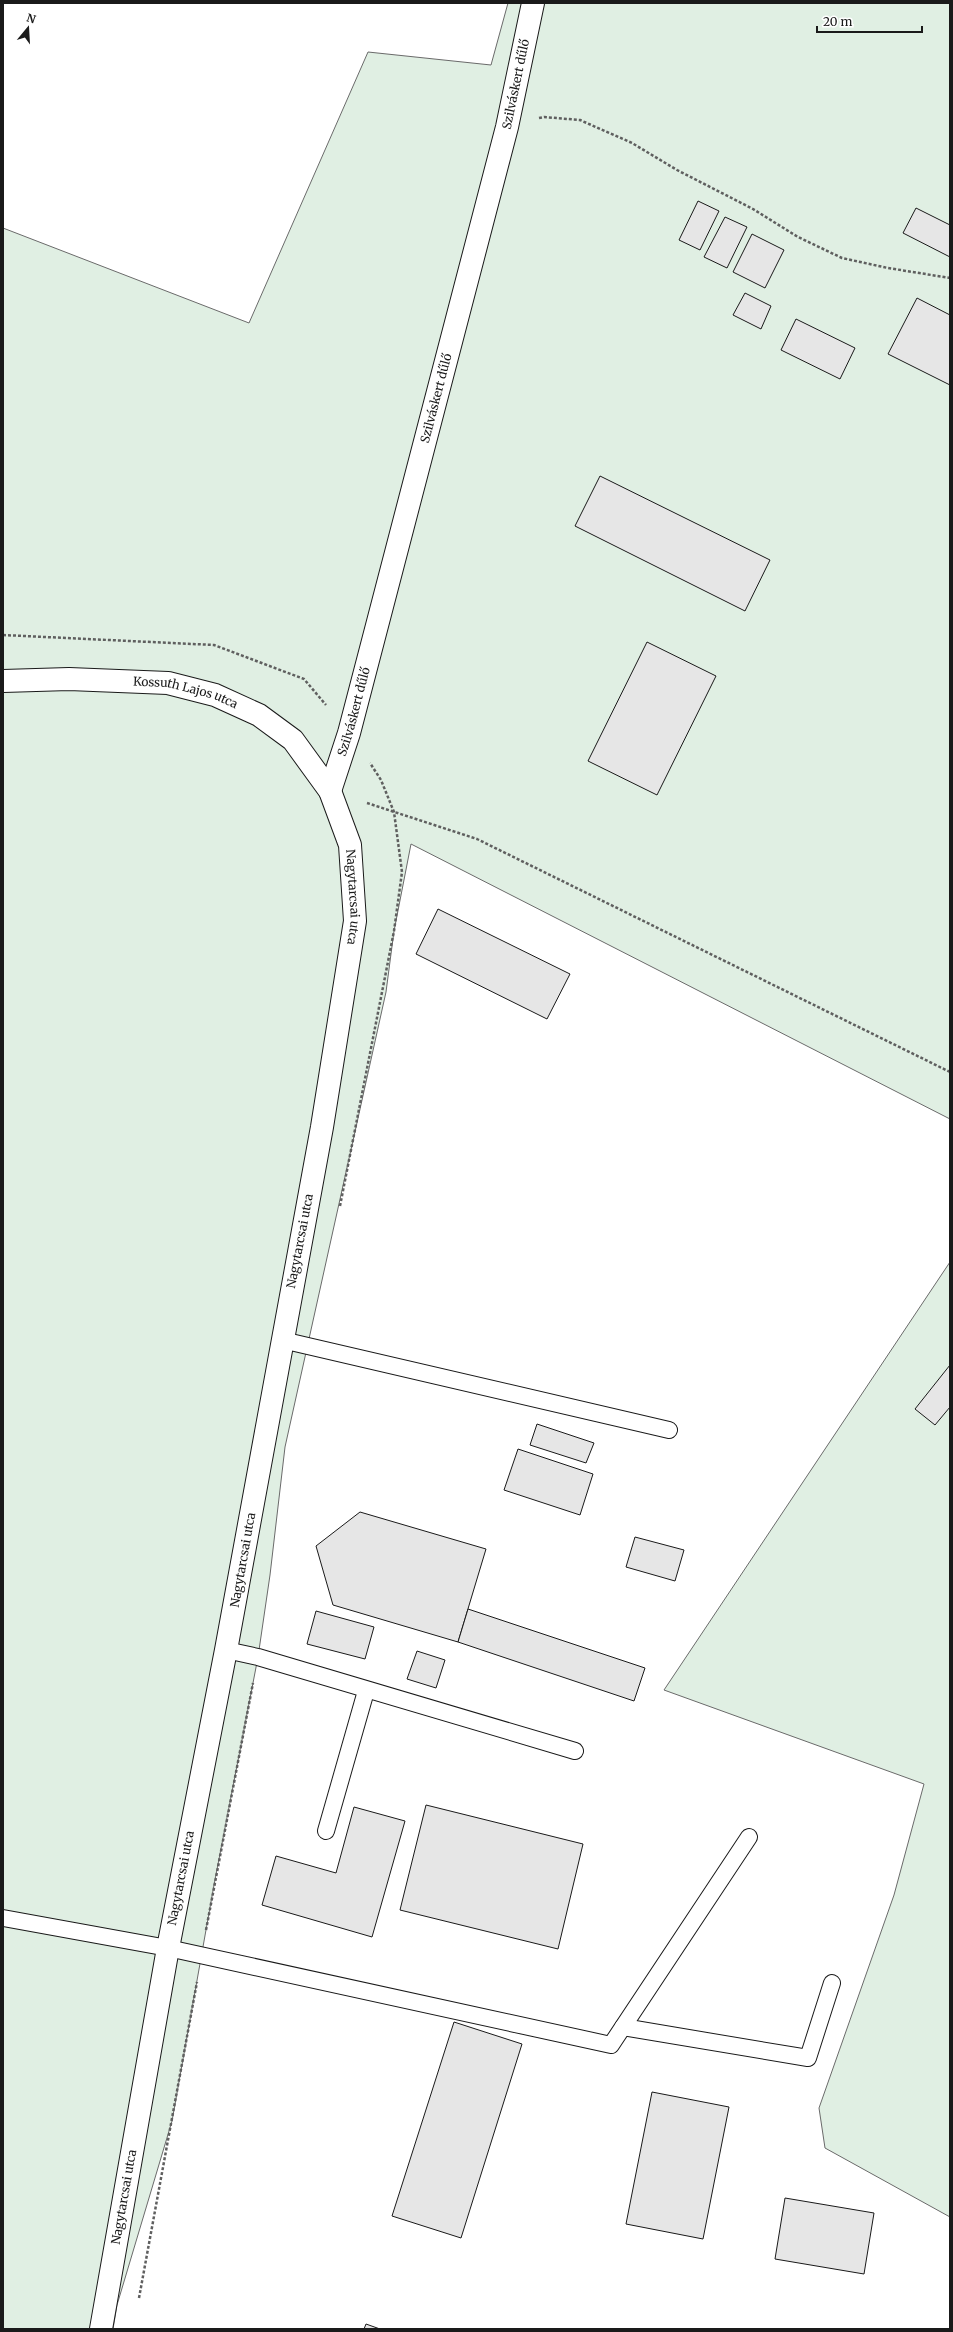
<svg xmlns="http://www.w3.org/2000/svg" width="953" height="2332" font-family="Merriweather,serif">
<rect width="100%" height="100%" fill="#fff"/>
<g fill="#e0efe3" stroke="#6a6a6a">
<polygon points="508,3 950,3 950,1119 411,844 394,931 386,992 285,1447 270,1575 258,1657 214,1885 172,2121 117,2305 113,2329 3,2329 3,228 249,323 368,52 491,65"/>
<polygon points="950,1262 950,2217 825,2148 819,2108 894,1895 924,1784 664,1690"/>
</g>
<g fill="#e6e6e6" stroke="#1a1a1a">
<polygon points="698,201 719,211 700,250 679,240"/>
<polygon points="916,208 950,225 950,257 903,233"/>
<polygon points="725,217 747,227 727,268 704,257"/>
<polygon points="752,234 784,250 765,288 733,272"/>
<polygon points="745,293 771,306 761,329 733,315"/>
<polygon points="917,298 950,315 950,385 888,354"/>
<polygon points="796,319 855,348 840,379 781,350"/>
<polygon points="600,476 770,560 745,611 575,526"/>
<polygon points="647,642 716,676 657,795 588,761"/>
<polygon points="438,909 570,974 547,1019 416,954"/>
<polygon points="950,1365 950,1407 935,1425 915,1409"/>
<polygon points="537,1424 594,1443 586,1463 530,1445"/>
<polygon points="518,1449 593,1474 580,1515 504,1490"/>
<polygon points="360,1512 486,1549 458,1642 333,1605 316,1546"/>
<polygon points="635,1537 684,1550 675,1581 626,1567"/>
<polygon points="468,1609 645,1668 634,1701 458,1642"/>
<polygon points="316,1611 374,1627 365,1659 307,1644"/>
<polygon points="417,1651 445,1660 436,1688 407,1679"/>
<polygon points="426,1805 583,1844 558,1949 400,1910"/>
<polygon points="354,1807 405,1821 372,1937 262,1905 276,1856 336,1873"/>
<polygon points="454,2022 522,2044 461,2238 392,2216"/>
<polygon points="652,2092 729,2107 703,2239 626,2224"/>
<polygon points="785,2198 874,2213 864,2274 775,2259"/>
<polygon points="366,2324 380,2329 364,2329"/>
</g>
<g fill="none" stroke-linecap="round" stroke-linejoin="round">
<g stroke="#1a1a1a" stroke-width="18">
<g id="lane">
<polyline points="282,1340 669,1430"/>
<polyline points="226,1650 258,1657 575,1751"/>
<polyline points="326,1831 366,1691"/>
<polyline points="3,1918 168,1948 611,2045 749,1837"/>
<polyline points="623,2027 808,2058 832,1983"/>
</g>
</g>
<g stroke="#1a1a1a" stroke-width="24">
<g id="street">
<path id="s1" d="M330,791L349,733L507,127L533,3"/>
</g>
</g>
<g stroke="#1a1a1a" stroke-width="24">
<g id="secondary">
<path id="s2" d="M3,681L69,679L168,683L215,695L259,715L293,740L330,791L350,845L355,921L322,1127L226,1650L168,1948L101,2329"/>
</g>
</g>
<g stroke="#5f5f5f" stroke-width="2.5" stroke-dasharray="3 2" stroke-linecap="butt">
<polyline points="539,118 544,117 580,120 632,143 677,170 753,209 798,237 842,258 888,268 950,278"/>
<polyline points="3,635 214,645 304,679 326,705"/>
<polyline points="367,803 477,839 950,1072"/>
<polyline points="340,1206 394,931 402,872 394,812 381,780 370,763"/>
<polyline points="206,1930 253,1683"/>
<polyline points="139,2298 197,1982"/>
</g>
<use href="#lane" stroke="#fff" stroke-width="16"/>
<use href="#street" stroke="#fff" stroke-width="22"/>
<use href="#secondary" stroke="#fff" stroke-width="22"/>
</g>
<g text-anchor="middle" stroke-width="3" stroke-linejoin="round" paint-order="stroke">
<g font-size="12" fill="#1a1a1a" stroke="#fff">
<text dy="4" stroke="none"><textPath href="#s1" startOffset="731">Szilváskert dűlő</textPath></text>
<text dy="4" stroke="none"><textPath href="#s1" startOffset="407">Szilváskert dűlő</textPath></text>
<text dy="4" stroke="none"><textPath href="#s2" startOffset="184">Kossuth Lajos utca</textPath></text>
<text dy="4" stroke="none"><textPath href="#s1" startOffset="83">Szilváskert dűlő</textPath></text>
<text dy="4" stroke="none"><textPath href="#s2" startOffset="477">Nagytarcsai utca</textPath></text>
<text transform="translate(300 1241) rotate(-79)" y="4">Nagytarcsai utca</text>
<text transform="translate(243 1560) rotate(-80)" y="4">Nagytarcsai utca</text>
<text transform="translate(181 1878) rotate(-79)" y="4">Nagytarcsai utca</text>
<text transform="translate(124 2197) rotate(-80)" y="4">Nagytarcsai utca</text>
</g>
</g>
<rect width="953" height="2332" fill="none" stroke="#1a1a1a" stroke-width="8"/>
<g transform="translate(28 28) rotate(18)" stroke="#ffffff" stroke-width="3" paint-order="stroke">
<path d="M0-3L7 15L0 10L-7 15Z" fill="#1a1a1a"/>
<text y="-6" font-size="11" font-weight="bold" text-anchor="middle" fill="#1a1a1a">N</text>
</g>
<path d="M817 26v6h105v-6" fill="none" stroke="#1a1a1a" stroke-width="2"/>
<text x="823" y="26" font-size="12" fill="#1a1a1a" stroke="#ffffff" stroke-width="3" paint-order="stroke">20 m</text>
</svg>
